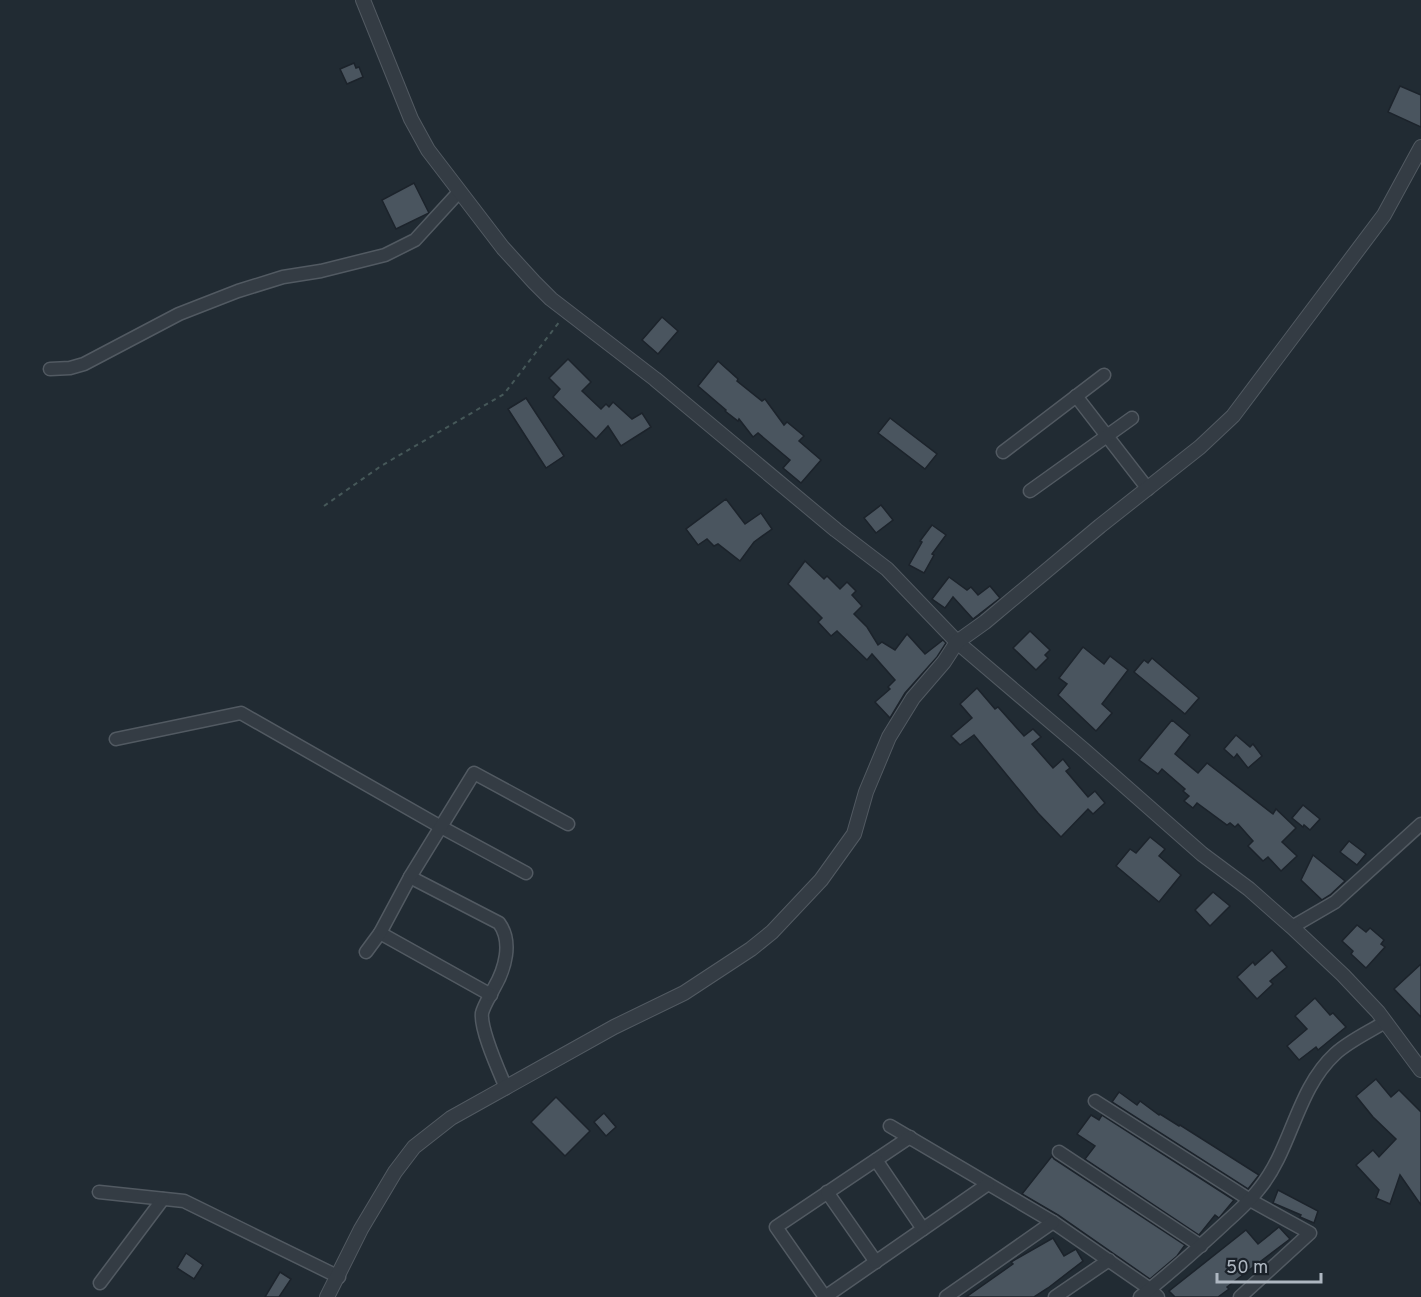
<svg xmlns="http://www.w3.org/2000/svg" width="1421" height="1297" font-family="Overpass,sans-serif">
<rect width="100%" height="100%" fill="#212b33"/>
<g fill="#4a555f" stroke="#1c232b" stroke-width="1.5">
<polygon points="354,63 356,68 359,67 363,77 347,84 340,69"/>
<polygon points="1400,86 1421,95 1421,127 1388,112"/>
<polygon points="414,183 429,213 396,229 382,200"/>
<polygon points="662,317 678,331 658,354 642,340"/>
<polygon points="568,359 591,382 582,391 601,409 606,404 609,407 613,402 632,419 642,413 651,427 621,446 608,426 596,439 553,397 560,389 549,378"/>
<polygon points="718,361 738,379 737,381 762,401 765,399 784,425 787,422 804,436 799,441 821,460 801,483 783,468 790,460 758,433 753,437 739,419 738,421 725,411 726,410 698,386"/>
<polygon points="526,398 564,456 546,468 508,409"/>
<polygon points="890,418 937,454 925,469 878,433"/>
<polygon points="726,499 745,524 761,513 772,529 754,542 740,561 718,544 714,546 707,539 698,545 686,529"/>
<polygon points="881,505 893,520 876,533 864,518"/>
<polygon points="932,525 946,535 932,554 934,555 924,573 909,565 922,542 920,541"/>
<polygon points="805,561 824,579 827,576 840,589 847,582 856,591 852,595 862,606 854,614 867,627 878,645 882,642 895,650 907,634 925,654 943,640 946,643 937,657 905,693 890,718 875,702 890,689 888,687 895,680 872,654 867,660 837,631 831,636 818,622 822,618 788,584"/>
<polygon points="949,577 967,590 971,587 978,595 990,586 1000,598 973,619 953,597 945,608 932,599"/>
<polygon points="1030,631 1050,650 1045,655 1048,658 1036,670 1013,648"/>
<polygon points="1083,647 1104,664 1110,656 1128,670 1102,704 1112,713 1096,731 1058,695 1067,684 1059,678"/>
<polygon points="1152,658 1199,698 1185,714 1134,672 1144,660 1148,663"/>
<polygon points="977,688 995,709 998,707 1024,736 1033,729 1041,737 1032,744 1053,768 1063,759 1070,768 1066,771 1088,797 1095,791 1105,803 1093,814 1088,809 1061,837 1038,813 974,735 960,745 951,736 972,718 960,704"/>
<polygon points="1172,720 1190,735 1175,754 1198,773 1207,763 1273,814 1276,809 1296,828 1282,842 1297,856 1281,871 1268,857 1263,861 1248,846 1253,841 1238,824 1235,827 1230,823 1227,825 1197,803 1193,808 1184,801 1189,796 1183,791 1185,789 1162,769 1158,774 1139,760"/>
<polygon points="1236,735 1250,747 1253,744 1262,756 1248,768 1237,754 1234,758 1224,749"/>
<polygon points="1303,805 1320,819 1310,830 1304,825 1303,827 1292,818"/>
<polygon points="1150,837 1165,849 1159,856 1181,875 1159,902 1116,866 1130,849 1136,853"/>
<polygon points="1349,841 1366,854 1357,865 1340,852"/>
<polygon points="1313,855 1345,881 1330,895 1322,900 1301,880"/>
<polygon points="1213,892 1230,906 1210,926 1195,910"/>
<polygon points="1357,925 1366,932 1370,928 1384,940 1381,944 1385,947 1366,968 1351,954 1353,951 1342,941"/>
<polygon points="1272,950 1287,967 1270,981 1273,984 1257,999 1237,977 1253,962 1255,965"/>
<polygon points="1421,964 1421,1017 1394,989"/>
<polygon points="1315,998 1330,1015 1333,1013 1346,1027 1318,1050 1316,1047 1299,1060 1287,1046 1307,1029 1295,1016"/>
<polygon points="1376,1079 1391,1097 1399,1090 1421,1112 1421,1205 1400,1175 1390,1204 1376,1198 1379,1190 1356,1165 1373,1150 1379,1157 1396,1139 1373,1117 1356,1096"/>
<polygon points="1119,1092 1137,1105 1140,1101 1159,1115 1160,1114 1179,1126 1180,1125 1259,1175 1248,1189 1112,1102"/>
<polygon points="556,1097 590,1131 565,1156 531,1122"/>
<polygon points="604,1113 616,1127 606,1136 594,1122"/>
<polygon points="1091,1115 1099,1120 1102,1115 1234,1200 1219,1218 1215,1215 1199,1235 1085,1159 1095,1146 1077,1134"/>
<polygon points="1052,1156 1054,1159 1185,1245 1177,1256 1150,1279 1058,1215 1022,1194"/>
<polygon points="1278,1190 1318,1211 1314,1223 1300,1217 1301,1215 1273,1203"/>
<polygon points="1279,1227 1290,1239 1227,1287 1229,1289 1218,1297 1175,1297 1169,1291 1246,1230 1258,1244"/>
<polygon points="1053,1238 1064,1256 1076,1249 1083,1261 1048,1288 1034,1297 966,1297 1013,1264 1011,1262"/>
<polygon points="186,1253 203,1265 194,1279 177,1268"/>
<polygon points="280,1272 291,1279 279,1297 265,1297"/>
</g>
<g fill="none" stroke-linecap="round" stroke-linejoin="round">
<g stroke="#525a62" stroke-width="15">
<g id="minor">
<polyline points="50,369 70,368 84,364 179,314 238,291 283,277 321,271 385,255 415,240 459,192"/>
<polyline points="1076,396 1148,489"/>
<polyline points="1003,452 1104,375"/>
<polyline points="1030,491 1132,418"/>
<polyline points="116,739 241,713 441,827 526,873"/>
<path d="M410,877L499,923C513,942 505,969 494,988C490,996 484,1005 482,1013C480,1030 499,1071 506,1088"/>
<polyline points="1292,927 1335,902 1421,824"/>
<polyline points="380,933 491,995"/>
<polyline points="366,952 380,933 410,877 474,773 568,824"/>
<polyline points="1095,1101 1250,1200 1310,1233 1240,1297"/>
<polyline points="890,1126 1053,1222 1150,1289 1158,1297"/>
<polyline points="910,1137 776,1227 825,1297 988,1184"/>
<polyline points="1059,1152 1201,1246"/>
<polyline points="876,1160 923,1229"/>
<polyline points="99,1192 184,1201 339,1277"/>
<polyline points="827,1192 876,1262"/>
<polyline points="100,1283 163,1199"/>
<polyline points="946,1297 1053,1222"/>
<polyline points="1055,1297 1109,1260"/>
<path d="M1140,1297C1169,1274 1196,1250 1223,1225C1236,1213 1249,1202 1259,1189C1292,1149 1296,1090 1335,1054C1349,1041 1369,1032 1385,1022"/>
</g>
</g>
<g stroke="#525a62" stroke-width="16">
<g id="tertiary">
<polyline points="363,0 411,119 428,150 503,248 534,282 551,299 655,379 836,530 887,569 957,642 1084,750 1202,854 1249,889 1292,927 1343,975 1378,1012 1421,1070"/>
<polyline points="327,1297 361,1229 395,1172 414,1147 451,1118 614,1027 684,993 751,949 772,932 821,880 854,834 866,792 889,737 913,698 944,662 957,642 985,622 1100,526 1200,447 1233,416 1384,215 1421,147"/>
</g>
</g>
<polyline stroke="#465859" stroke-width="2" stroke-dasharray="4.5 4.5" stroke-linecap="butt" points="324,506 381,466 504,394 560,321"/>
<use href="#minor" stroke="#343c44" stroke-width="12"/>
<use href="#tertiary" stroke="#343c44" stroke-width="14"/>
</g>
<path d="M1217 1273v9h104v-9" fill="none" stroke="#aeb7c1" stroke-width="3"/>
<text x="1226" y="1273" font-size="18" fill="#aeb7c1" stroke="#1a2129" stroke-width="4.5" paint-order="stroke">50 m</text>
</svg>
